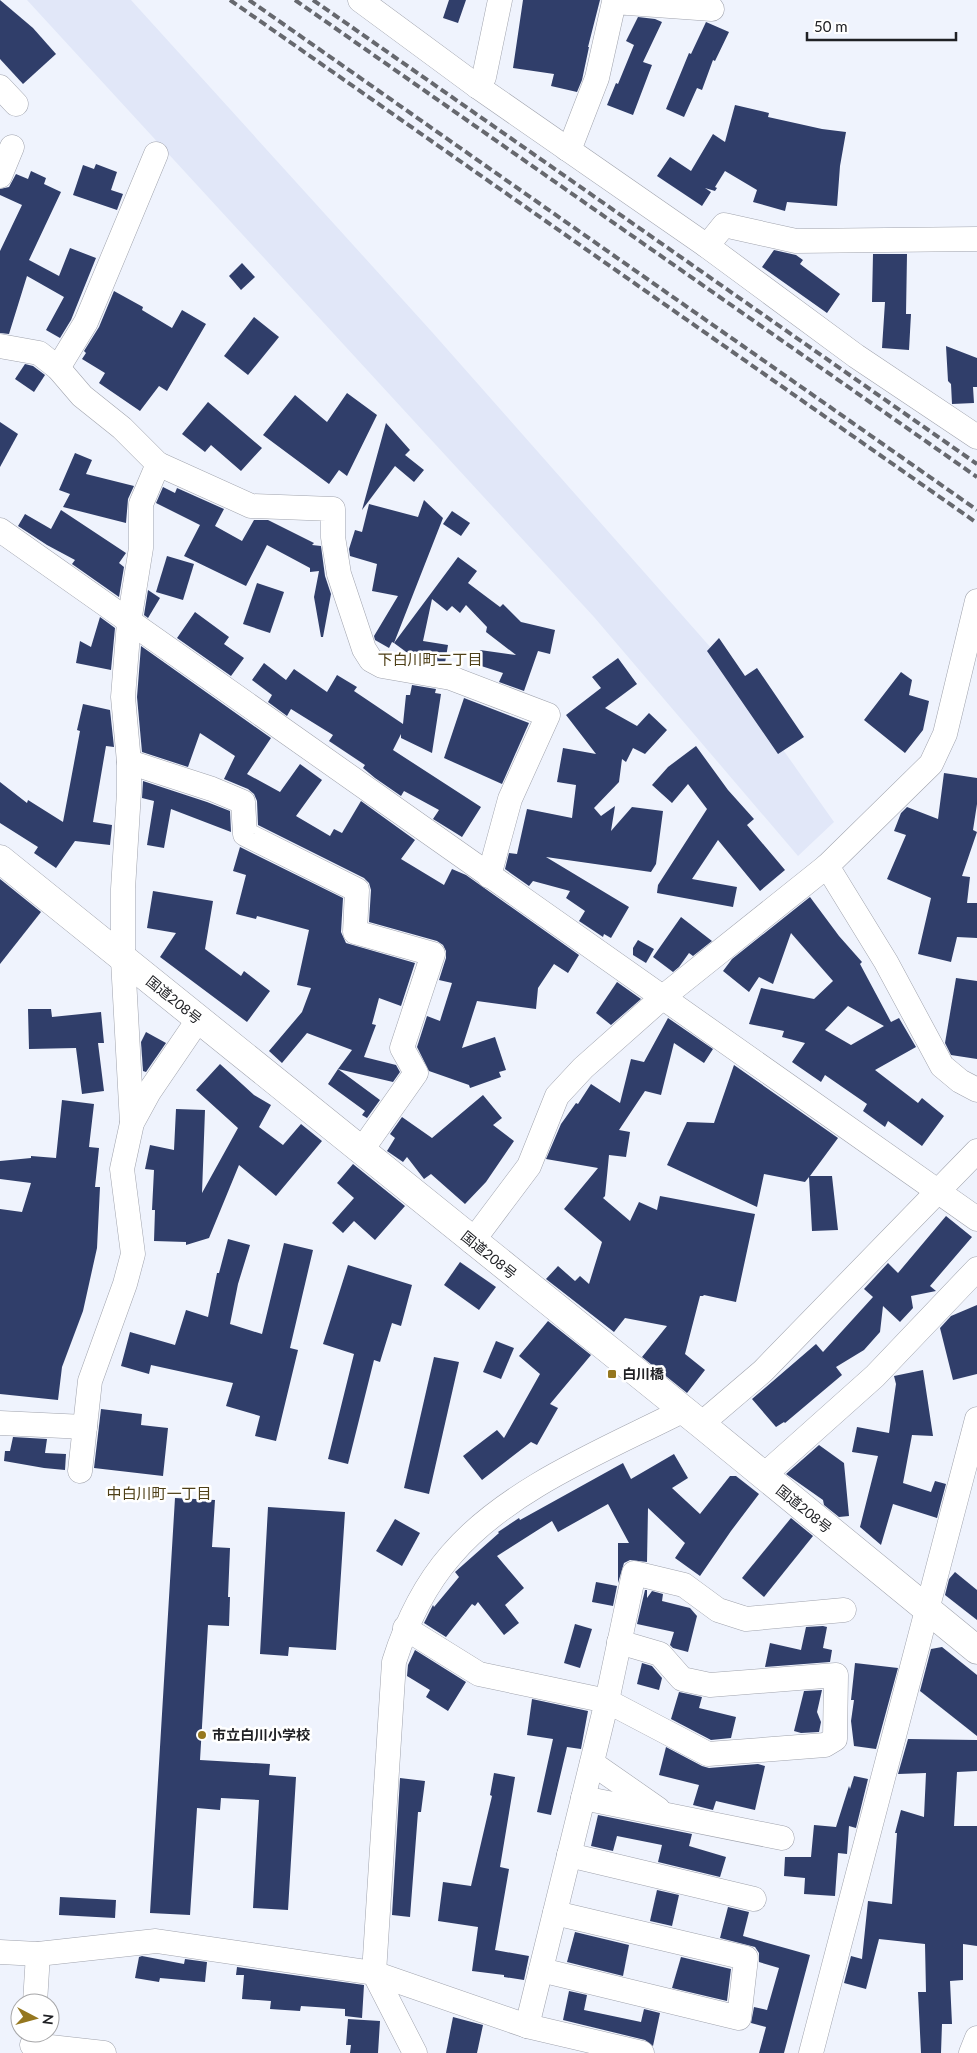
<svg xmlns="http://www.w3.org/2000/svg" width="977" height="2053" font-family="Lato,'Noto Sans JP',sans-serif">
<rect width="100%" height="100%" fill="#eff3fd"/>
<polygon fill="#e1e7f8" points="27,0 131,0 432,332 712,649 834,822 798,856 594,617"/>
<g fill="#303e6a" fill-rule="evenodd">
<polygon points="0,0 33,28 56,54 23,84 0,59"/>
<polygon points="449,0 466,0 458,23 443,18"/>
<polygon points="523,0 600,0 588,47 589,47 582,80 577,92 551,86 554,74 513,68"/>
<polygon points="638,17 655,19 662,22 643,62 652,65 633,115 607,105 616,83 618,84 634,45 626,41"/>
<polygon points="706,22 729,32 715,61 713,60 702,90 697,88 684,117 666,109 689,53 691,54"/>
<polygon points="735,105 769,113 768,117 822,129 846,132 840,166 837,206 787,202 785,211 753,202 757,190 725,171 715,187 717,188 715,191 705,188 711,192 702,206 657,176 670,157 691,171 713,134 725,142"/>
<polygon points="96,164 117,172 111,190 123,194 117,210 73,195 83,165 94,169"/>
<polygon points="31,171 46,178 44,184 61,192 29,260 59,276 70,248 96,258 71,320 60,338 46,330 64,297 27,276 9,334 0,333 0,251 22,205 0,195 0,189 9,187 16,174 28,179"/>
<polygon points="774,250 796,255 803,260 800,264 840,294 827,313 762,267"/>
<polygon points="873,254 907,254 906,314 911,314 909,350 882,348 885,302 872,302"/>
<polygon points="242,263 255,277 241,290 229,276"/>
<polygon points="114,291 143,307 142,310 172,328 182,310 206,324 167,391 159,386 140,411 99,383 105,373 82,359 86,353 84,351 99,327"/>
<polygon points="254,317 279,337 248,375 224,356"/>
<polygon points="946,346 977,358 977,387 973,387 974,403 952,404 951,384 948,381"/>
<polygon points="25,364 33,366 45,375 34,392 15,379"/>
<polygon points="347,393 377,415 347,476 339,470 329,484 263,435 295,395 327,422"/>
<polygon points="208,402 262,448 241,471 211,445 205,452 182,434"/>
<polygon points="0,422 18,434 0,467"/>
<polygon points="386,423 410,450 405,455 424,470 414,482 395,466 362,510"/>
<polygon points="75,453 92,460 86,474 134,486 128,499 126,523 63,507 70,494 59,490"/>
<polygon points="163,487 175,493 177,488 224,509 215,526 242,541 254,520 268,520 314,543 312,545 321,546 325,576 331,594 323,637 321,637 314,597 319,571 310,572 310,568 267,545 246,586 184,556 200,525 156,503"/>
<polygon points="424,500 443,518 394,643 392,642 389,648 375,640 374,636 398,596 372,591 377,564 350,556 349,549 355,530 362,532 369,504 418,517"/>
<polygon points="61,510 126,553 119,563 124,567 119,597 72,564 75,560 47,545 18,526 25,514 51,529"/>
<polygon points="452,511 470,523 461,536 443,524"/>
<polygon points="167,556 194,564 183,600 156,592"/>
<polygon points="458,557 477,571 468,583 500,607 503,604 521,622 555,630 550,654 538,651 524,691 499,682 503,673 475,664 480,650 516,655 486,632 487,627 466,605 460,613 452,606 447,611 432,599 423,641 448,645 445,663 413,657 394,643"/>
<polygon points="257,583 284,592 270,633 243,624"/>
<polygon points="148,590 160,598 148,618 144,615"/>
<polygon points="195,612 229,637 224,644 244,658 231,676 177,638"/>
<polygon points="100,617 115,628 111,670 76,663 80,641 91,647"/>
<polygon points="719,638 745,676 757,668 804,737 778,754 707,651"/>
<polygon points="141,646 271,738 247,774 280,792 300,764 322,780 296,816 330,836 334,829 342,833 361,801 415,840 401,859 444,885 452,869 466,875 579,955 568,973 554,964 538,988 536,1009 477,1001 462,1048 495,1037 506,1070 499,1072 501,1077 470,1088 469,1085 429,1071 417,1047 427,1016 440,1021 452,983 439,980 446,958 446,951 443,945 437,941 369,922 371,890 369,883 364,878 258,825 257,801 254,794 248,789 224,779 235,756 200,733 188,767 142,752 137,697"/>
<polygon points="618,658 637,684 605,708 637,726 649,713 667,730 645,754 633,748 626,762 622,759 619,782 594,808 601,816 615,806 611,831 632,807 663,811 656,864 651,872 546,857 629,907 611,938 604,934 603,937 579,921 585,911 566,898 570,891 533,881 529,886 505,869 509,853 517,854 527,809 572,818 576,785 557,782 563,748 596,754 566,715 601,688 592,677"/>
<polygon points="264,663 286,680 294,669 327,692 337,675 357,687 354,691 403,724 406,695 410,695 412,685 436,689 435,693 441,694 432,753 401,738 401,734 393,750 481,807 462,837 433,819 439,810 404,791 401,796 375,778 363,768 365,765 329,741 333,735 291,709 287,716 268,702 272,695 252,680"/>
<polygon points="901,672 912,680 909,695 929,701 923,730 905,753 864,720"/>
<polygon points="464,698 529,723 502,784 444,758"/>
<polygon points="83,704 110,710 114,747 106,746 93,822 112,825 110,845 75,841 56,868 34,853 38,847 0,823 0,782 27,803 28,800 63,822 80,731 77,730"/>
<polygon points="696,746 728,790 754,819 747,825 785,870 760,891 718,840 692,879 737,887 733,907 657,893 658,885 707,809 688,784 672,803 652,785 668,767"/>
<polygon points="944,773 977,778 977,804 973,830 977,832 962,876 970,877 967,903 977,903 977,938 957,937 951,962 918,954 931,898 887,879 906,835 894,831 901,813 907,807 938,819"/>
<polygon points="143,781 207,802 230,811 231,832 171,809 164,848 147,845 154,801 142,798"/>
<polygon points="240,847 343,898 341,932 346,943 415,963 401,1006 379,998 372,1024 376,1025 364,1057 396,1065 400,1072 393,1082 338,1069 352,1050 307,1033 282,1063 269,1051 302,1012 311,988 297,985 309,930 257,916 256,919 236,914 246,875 233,871"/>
<polygon points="0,879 41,912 0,964"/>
<polygon points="153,891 213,901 205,949 241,976 244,971 270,991 247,1022 160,957 176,933 147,928"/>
<path d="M810,897L839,936L862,962L860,964L891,1022L899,1018L916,1047L875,1070L918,1103L922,1098L944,1116L922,1146L888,1121L885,1127L863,1111L867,1104L825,1075L821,1082L792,1062L805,1043L782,1037L784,1031L749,1024L761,988L814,999L833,981L791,933L773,984L759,977L749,992L723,971L732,959ZM848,1006L884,1026L851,1045L825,1030Z"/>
<polygon points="681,917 712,941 693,956 689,953 679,967 673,972 653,957"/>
<polygon points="638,940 654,949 646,963 633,955 633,948"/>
<polygon points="956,978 977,981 977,1059 951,1055 945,1043"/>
<polygon points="617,982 641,999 611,1025 596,1013"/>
<polygon points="28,1009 51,1009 52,1017 101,1012 104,1043 98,1043 104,1091 82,1094 76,1048 29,1049"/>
<polygon points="668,1018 713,1049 704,1063 674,1043 661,1095 645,1091 619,1130 630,1132 626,1157 609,1155 605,1196 603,1198 630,1221 639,1202 657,1210 660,1196 755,1214 736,1302 704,1295 703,1296 700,1296 685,1354 705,1370 687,1393 642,1357 667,1326 625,1318 614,1332 546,1279 558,1266 575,1281 580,1276 589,1284 602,1242 564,1209 598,1168 546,1159 561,1124 576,1103 578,1104 591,1084 620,1103 631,1059 644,1062"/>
<polygon points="146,1032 166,1043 146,1072 143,1071 141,1042"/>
<polygon points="220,1064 254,1095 271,1105 259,1127 283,1145 301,1124 322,1141 276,1196 239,1165 209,1238 186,1245 186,1242 154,1241 155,1210 152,1210 154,1170 145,1169 150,1145 174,1150 176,1109 205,1110 202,1193 238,1128 196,1090"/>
<polygon points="734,1065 838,1138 810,1176 832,1176 838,1230 812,1231 809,1177 805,1182 764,1174 757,1207 667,1165 687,1122 714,1123"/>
<polygon points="338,1069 380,1100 367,1118 362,1115 365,1111 328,1084"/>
<polygon points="483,1095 502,1118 493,1125 514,1141 486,1182 465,1204 431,1174 424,1179 407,1157 403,1162 387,1151 395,1138 390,1134 402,1117 432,1138"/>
<polygon points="62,1100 94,1104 89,1147 99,1148 95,1187 100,1187 97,1248 83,1311 62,1367 58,1400 0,1394 0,1209 22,1212 31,1183 0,1179 0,1161 31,1158 31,1156 56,1158"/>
<polygon points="353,1164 405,1206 375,1240 354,1221 343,1233 332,1223 354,1198 337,1183"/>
<polygon points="946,1216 972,1237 930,1286 936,1291 911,1296 913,1308 900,1322 883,1306 880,1332 864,1350 836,1367 842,1375 785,1423 784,1422 776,1427 752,1399 816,1344 823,1352 873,1297 864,1289 888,1263 898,1273"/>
<polygon points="228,1239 250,1245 238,1284 230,1324 262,1334 284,1243 313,1250 290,1348 298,1350 276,1441 255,1436 260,1416 226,1406 233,1383 151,1365 149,1374 121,1366 130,1332 175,1345 186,1310 208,1317 217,1273 219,1273"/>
<polygon points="460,1262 496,1287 479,1310 444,1285"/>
<polygon points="348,1265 412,1285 401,1326 392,1323 380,1362 374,1360 348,1464 328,1459 354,1354 323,1344"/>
<polygon points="977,1305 977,1374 953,1380 940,1328 951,1316"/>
<polygon points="548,1321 591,1355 550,1404 558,1408 537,1445 531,1442 482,1480 463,1456 497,1430 504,1438 540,1374 519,1356"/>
<polygon points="496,1341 514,1348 501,1379 483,1372"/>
<polygon points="434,1357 459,1362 429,1494 404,1488"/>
<polygon points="923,1370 933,1436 912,1435 903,1483 931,1492 935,1481 946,1484 937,1518 893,1504 881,1545 860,1527 878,1456 852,1452 857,1427 889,1433 896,1384 894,1376"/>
<polygon points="101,1409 142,1414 141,1425 168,1428 163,1476 94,1468"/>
<polygon points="13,1437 47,1439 45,1453 66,1454 65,1470 44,1468 4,1461 5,1451 10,1451"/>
<polygon points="819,1445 844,1463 849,1516 839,1517 824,1505 823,1500 786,1474"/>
<polygon points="674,1454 688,1478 672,1488 700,1514 730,1476 736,1476 759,1494 731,1531 700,1576 675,1558 685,1543 648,1508 647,1562 630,1560 624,1563 618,1583 618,1543 629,1543 608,1504 558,1532 552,1521 497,1556 524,1588 505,1605 519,1623 504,1635 478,1602 475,1606 472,1604 446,1637 424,1623 433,1605 434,1607 459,1577 455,1572 499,1533 498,1532 519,1518 520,1520 623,1463 631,1479"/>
<polygon points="175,1498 215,1500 212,1547 230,1548 228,1597 230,1597 229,1626 208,1625 200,1760 270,1764 269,1775 296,1777 288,1910 253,1908 259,1800 221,1798 220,1810 197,1808 190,1915 150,1913"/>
<polygon points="268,1507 345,1512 336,1650 289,1647 288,1656 260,1654"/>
<polygon points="791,1518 813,1536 764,1597 742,1578"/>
<polygon points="395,1519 420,1533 402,1566 376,1551"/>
<polygon points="955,1572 977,1590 977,1620 945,1595 949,1579"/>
<polygon points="596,1582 617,1586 613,1606 592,1602"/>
<polygon points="645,1590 647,1590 647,1598 652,1591 663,1594 662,1601 690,1608 697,1616 688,1652 673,1648 670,1645 674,1632 637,1624"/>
<polygon points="575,1624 592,1629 580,1668 564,1663"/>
<polygon points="823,1626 827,1627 823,1648 832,1650 830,1662 765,1667 770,1643 801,1650 806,1627"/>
<polygon points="942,1647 977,1675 977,1736 920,1691 931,1649"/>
<polygon points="415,1650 466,1682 448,1711 426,1697 430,1690 407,1676 408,1665"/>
<polygon points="642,1663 652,1666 662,1678 659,1690 637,1684"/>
<polygon points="855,1663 898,1668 876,1749 854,1746 851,1721 854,1700 851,1700"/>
<polygon points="822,1690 817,1712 821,1722 819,1732 801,1733 794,1731 804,1691"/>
<polygon points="679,1692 702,1697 699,1708 736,1717 731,1738 711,1740 671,1719"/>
<polygon points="532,1699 588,1711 581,1749 567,1747 551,1815 537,1812 553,1739 527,1735"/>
<polygon points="908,1739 977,1740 977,1771 957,1772 954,1826 977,1826 977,1946 963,1944 963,1980 950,1981 952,2024 942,2024 941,2053 921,2053 918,1992 926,1992 925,1944 879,1939 866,1989 844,1983 851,1956 862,1959 868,1901 892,1904 897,1833 895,1833 901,1810 924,1817 926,1773 898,1774"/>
<polygon points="666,1747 702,1766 709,1768 758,1764 765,1766 755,1810 716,1801 713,1810 693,1805 699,1785 659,1775"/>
<polygon points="494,1773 515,1777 500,1867 509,1869 495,1950 529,1956 524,1980 504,1977 504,1975 472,1971 478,1927 438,1921 443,1882 471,1886 492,1796 490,1795"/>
<polygon points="854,1776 868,1779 856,1828 849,1826 847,1854 838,1853 835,1896 804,1894 805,1878 784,1876 785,1857 811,1857 814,1825 836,1827 849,1786 850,1789"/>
<polygon points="400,1778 425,1781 421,1812 418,1812 410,1917 392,1915"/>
<polygon points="598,1815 692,1834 689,1846 726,1857 720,1877 658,1862 662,1845 617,1836 613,1851 591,1846"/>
<polygon points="657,1890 679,1895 672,1926 650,1921"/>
<polygon points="60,1897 116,1900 115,1918 59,1915"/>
<polygon points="728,1907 749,1912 743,1936 810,1955 784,2053 759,2053 766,2027 751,2023 754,2007 767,2010 779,1968 759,1962 759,1953 755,1947 720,1938"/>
<polygon points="575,1932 629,1945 623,1976 567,1962"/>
<polygon points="142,1956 184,1964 185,1959 207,1962 205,1982 160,1978 159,1982 135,1978 139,1957"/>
<polygon points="681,1957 731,1969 727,2001 672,1988"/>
<polygon points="237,1967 364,1985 362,2018 345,2016 345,2009 301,2006 300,2011 270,2009 271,2001 242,1999 244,1975 236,1975"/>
<polygon points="569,1991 587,1995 584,2010 641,2022 644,2009 660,2013 653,2046 645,2040 563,2020"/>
<polygon points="453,2017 483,2025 477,2053 446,2053"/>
<polygon points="348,2019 380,2021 378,2053 350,2053 351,2045 346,2045"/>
</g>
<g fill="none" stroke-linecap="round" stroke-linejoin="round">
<g stroke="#a0a3ad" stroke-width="25">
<g id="street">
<polyline points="360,0 478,87 707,246 856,356 977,437"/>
<polyline points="0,87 16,104"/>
<polyline points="478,87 484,77 500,0"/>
<polyline points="567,149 573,140 597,78 614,2 712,9"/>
<polyline points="0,176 12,147"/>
<polyline points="707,246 724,225 796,241 977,239"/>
<polyline points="0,346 39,353 58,368 82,396 122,428 158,464 141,504 141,548 129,622 123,697 129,762 129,792 123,889 123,960 132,1123"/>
<polyline points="58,368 86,322 156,154"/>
<polyline points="158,464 251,506 333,509 333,537 339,574 364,649 371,660 382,666 451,678 548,715 510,799 489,876"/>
<polyline points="0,530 977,1219"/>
<polyline points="129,762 212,789 243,802 245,834 357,890 355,932 433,954 402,1048 416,1073 361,1151"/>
<polyline points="827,866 886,962 942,1066 960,1081 977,1090"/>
<polyline points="472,1242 529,1166 557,1096 583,1068 663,997 827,866 931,764 945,734 977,601"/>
<polyline points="0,1423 85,1427"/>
<polyline points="701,1424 763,1371 977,1151"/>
<polyline points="80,1471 90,1381 125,1284 133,1254 122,1169 132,1123 149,1092 198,1020"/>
<polyline points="763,1476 875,1376 977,1269"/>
<polyline points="405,1628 479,1674 607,1701 708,1754 825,1745 835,1739 836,1675 710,1685 682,1679 660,1654 619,1642"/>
<polyline points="592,1763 658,1809"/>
<polyline points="583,1798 782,1838"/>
<polyline points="569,1855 754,1899"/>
<polyline points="0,1952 38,1954 156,1941 374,1973 527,2026 642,2053"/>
<polyline points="541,1970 739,2018 746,1958 555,1913"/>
<polyline points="35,2003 38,1954"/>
<polyline points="527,2026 607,1701 634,1573 684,1585 718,1610 746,1619 844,1610"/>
<polyline points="32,2045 104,2053"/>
<path d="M415,2053L374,1973L394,1662C406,1624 424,1586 451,1555C507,1489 605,1450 682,1411"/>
<polyline points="811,2053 977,1419"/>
<polyline points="971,2053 977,2038"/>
</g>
</g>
<g stroke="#a0a3ad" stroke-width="29">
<polyline id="highway" points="0,859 701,1424 977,1650"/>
</g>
<use href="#street" stroke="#fff" stroke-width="24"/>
<use href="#highway" stroke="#fff" stroke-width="28"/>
<g stroke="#66686e" stroke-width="4" stroke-dasharray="8 4" stroke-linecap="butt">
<polyline points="230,0 977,523"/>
<polyline points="249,0 977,510"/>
<polyline points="295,0 977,477"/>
<polyline points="313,0 977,464"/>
</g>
</g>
<g fill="#95771f" stroke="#fff" stroke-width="2">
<rect x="607" y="1369" width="10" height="10" rx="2.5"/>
<circle cx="202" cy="1735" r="5"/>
</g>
<g text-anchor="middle" stroke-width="5" stroke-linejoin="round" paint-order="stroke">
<g font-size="14" fill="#202125" stroke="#fff">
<text transform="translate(174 1000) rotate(39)" y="5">国道208号</text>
<text transform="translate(489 1255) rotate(39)" y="5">国道208号</text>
<text transform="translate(804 1509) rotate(39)" y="5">国道208号</text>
</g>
<g font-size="14" font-weight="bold" fill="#202125" stroke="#fff" text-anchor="start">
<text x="622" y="1379">白川橋</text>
<text x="212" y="1740">市立白川小学校</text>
</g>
<g font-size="15" fill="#4e3f17" stroke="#fff">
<text x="430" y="665">下白川町二丁目</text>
<text x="159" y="1499">中白川町一丁目</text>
</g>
</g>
<g transform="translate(35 2018) rotate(96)"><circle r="24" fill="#ffffff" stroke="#a6a6a8"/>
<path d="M0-4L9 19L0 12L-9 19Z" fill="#95771f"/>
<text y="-8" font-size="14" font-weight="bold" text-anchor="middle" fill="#202125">N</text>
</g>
<path d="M807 32v8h149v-8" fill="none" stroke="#202125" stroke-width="2.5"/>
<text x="814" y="32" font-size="15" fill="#202125" stroke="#ffffff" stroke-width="4" paint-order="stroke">50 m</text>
</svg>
